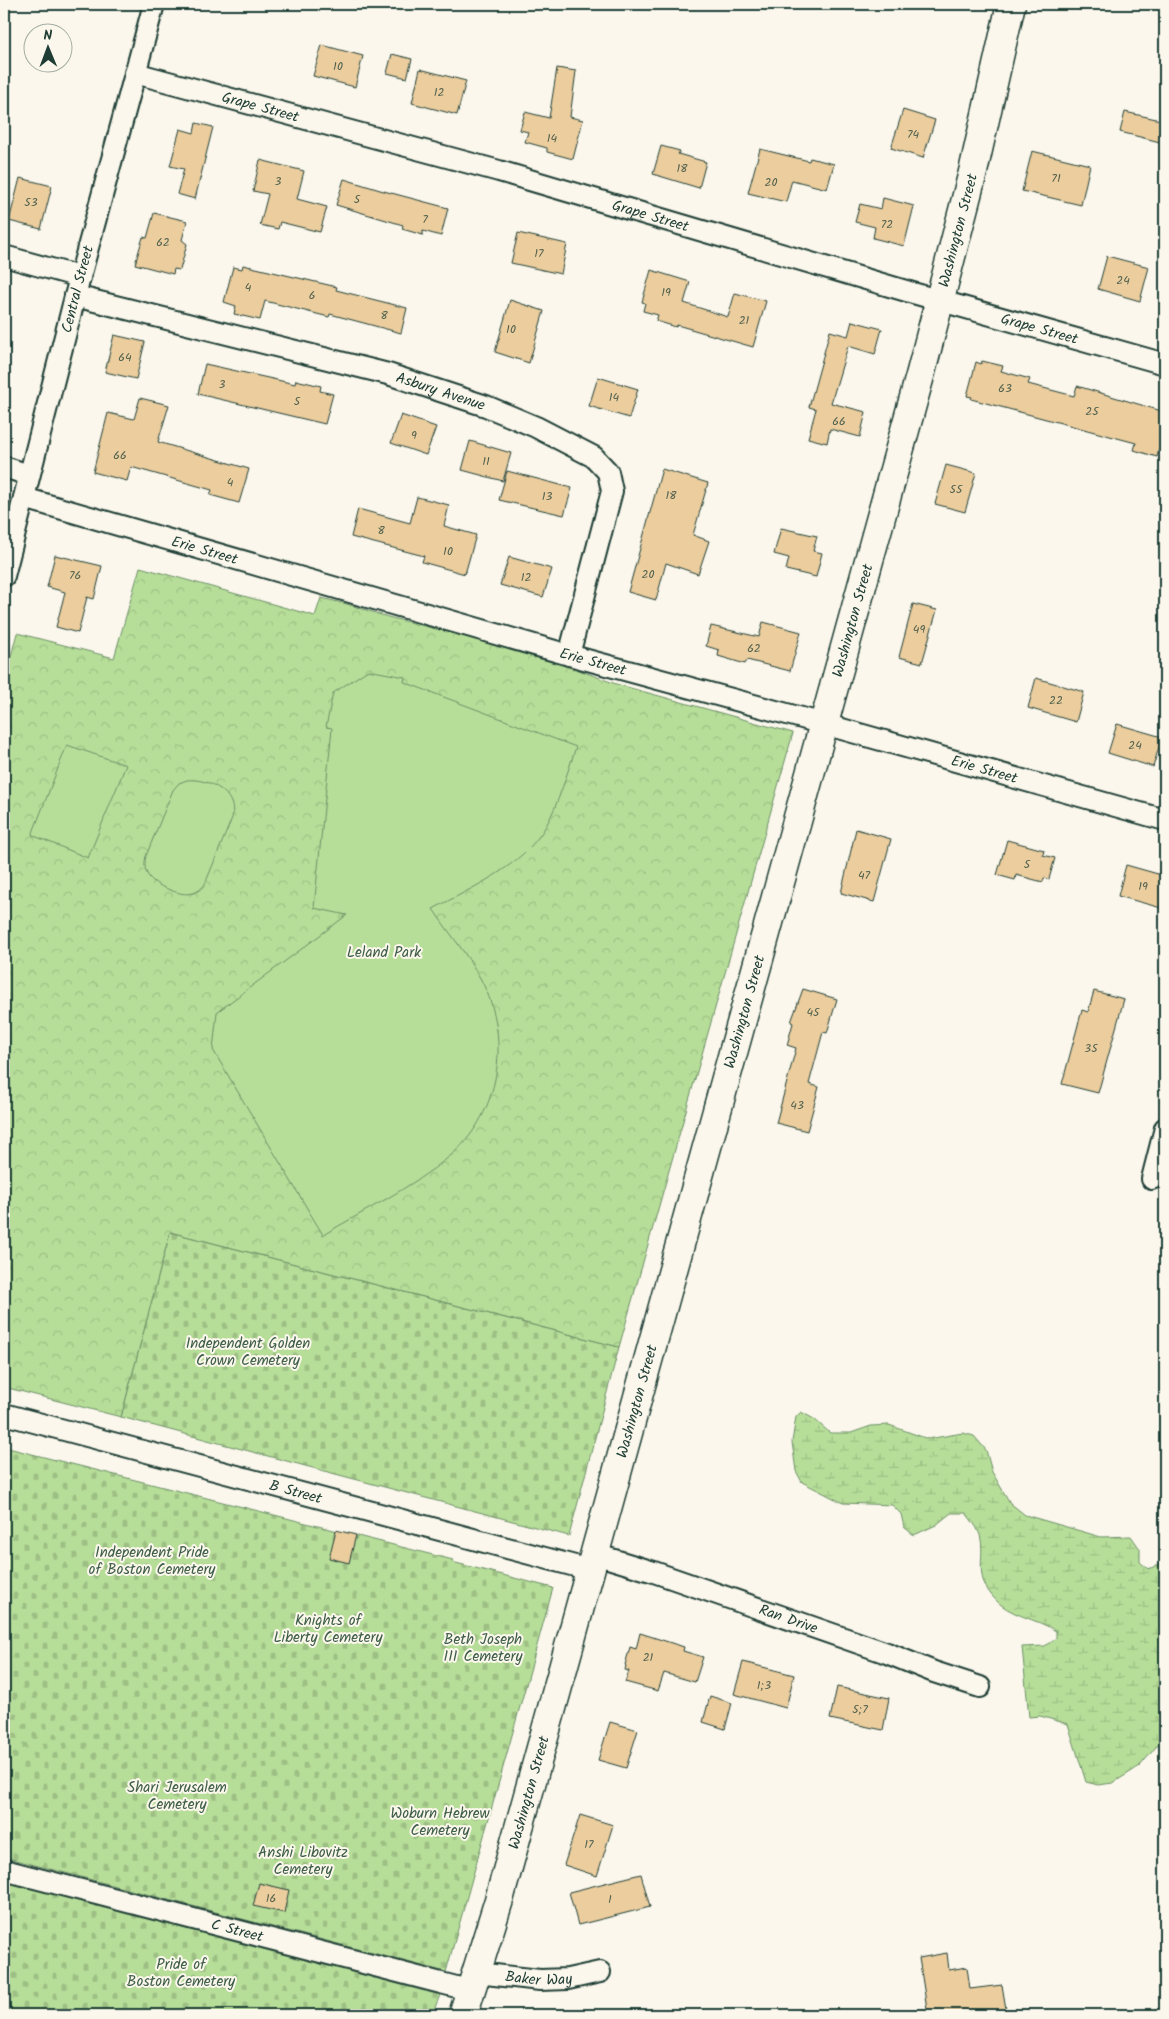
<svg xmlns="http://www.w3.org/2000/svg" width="1169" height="2019" font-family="Kalam,sans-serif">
<defs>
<pattern id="wetland-marsh" width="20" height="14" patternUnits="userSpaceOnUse" patternTransform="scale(1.25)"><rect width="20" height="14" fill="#b7de99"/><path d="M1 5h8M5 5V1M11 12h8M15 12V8" fill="none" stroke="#9dbf84"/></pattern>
<pattern id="cemetery-stones" width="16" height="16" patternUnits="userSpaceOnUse" patternTransform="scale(1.25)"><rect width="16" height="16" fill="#b7de99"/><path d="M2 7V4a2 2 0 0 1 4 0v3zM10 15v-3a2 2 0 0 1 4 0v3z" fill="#9dbf84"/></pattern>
<pattern id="park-crowns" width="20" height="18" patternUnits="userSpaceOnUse" patternTransform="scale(1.25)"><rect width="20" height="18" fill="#b7de99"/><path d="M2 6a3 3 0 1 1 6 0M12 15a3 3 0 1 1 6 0" fill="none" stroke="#9dbf84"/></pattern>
</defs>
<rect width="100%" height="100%" fill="#fbf7ec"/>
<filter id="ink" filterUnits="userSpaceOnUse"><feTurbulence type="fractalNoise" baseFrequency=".02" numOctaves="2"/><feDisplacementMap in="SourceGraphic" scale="10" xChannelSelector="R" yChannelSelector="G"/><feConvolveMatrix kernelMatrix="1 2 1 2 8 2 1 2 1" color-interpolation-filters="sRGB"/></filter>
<g filter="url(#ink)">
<path fill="url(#wetland-marsh)" stroke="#6b8e66" d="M801,1412L814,1419L830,1433H851L871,1426L889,1425L928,1439L963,1433L974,1436L986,1450L992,1472L1010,1503L1025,1515L1101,1537L1131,1536L1140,1549V1562L1148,1569L1161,1564L1165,1565V1736L1140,1766L1113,1783L1098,1785L1086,1782L1068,1724L1040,1716L1029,1717L1022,1647L1045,1646L1056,1638V1631C1036,1618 1008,1616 993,1597C973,1574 986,1559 980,1535C977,1526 971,1520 966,1513H951L936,1525L914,1535L904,1527L901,1514L892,1505L843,1503L802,1482L796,1471L792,1442L796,1417Z"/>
<g fill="url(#cemetery-stones)" stroke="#6b8e66">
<polygon points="170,1232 619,1347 569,1536 121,1417"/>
<polygon points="4,1447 453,1560 452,1562 553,1588 446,1972 4,1857"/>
<polygon points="4,1882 440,1995 432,2015 4,2015"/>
</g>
<polygon fill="url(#park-crowns)" stroke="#6b8e66" points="140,567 315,616 321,598 347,604 388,617 536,654 616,684 793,733 619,1347 170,1232 121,1417 4,1387 4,683 17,633 114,658"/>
<g fill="#b7de99" stroke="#6b8e66">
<path d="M368,670L405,677L404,682L576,747C567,773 559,802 546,826C522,867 473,887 433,909C451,936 474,962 487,992C510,1048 497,1118 449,1157C412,1187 364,1211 323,1235L213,1050L217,1012L347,915L314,908L332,728L326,727L333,693Z"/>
<polygon points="67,745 126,765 88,858 32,835"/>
<path d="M187,780C209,778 238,793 232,818L205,884C196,897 183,895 170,890C154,884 141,876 146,856L173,790L179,783Z"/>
</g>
<g fill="#ebcd9e" stroke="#1f3d34">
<polygon points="322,45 363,56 355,87 313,76"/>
<polygon points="392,54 412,59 407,78 387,73"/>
<polygon points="557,68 576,71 570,117 583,120 573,159 547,152 547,148 525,142 528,132 520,130 525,112 549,118"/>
<polygon points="420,69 466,81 457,115 412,103"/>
<polygon points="903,110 935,120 923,158 891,148"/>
<polygon points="1125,112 1165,121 1160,142 1120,132"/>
<polygon points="196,123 213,127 195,199 177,194 184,169 170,166 180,129 194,133"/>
<polygon points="661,146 680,151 678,154 706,162 699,188 653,174"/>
<polygon points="760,149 809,161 810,158 834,164 827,189 792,180 786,202 748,193"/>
<polygon points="1032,151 1090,165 1081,205 1022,191"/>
<polygon points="260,160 304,171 297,199 327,207 320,232 280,222 278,229 260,225 268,194 253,191"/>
<polygon points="20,178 52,186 41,229 9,221"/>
<polygon points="344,179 380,190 448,208 441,236 423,231 423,235 402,229 403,225 336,205"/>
<polygon points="883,198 914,206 904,246 873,238 875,227 855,222 860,204 881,209"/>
<polygon points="154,213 187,221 182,240 187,244 180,270 174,269 173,274 135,264 143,237 147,238"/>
<polygon points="518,233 567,244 561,274 511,263"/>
<polygon points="1107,256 1149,267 1140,301 1098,289"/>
<polygon points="243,265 337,287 336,290 407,308 401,333 330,314 329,317 265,301 260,320 234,314 236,306 224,302 233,267 242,269"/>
<polygon points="651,270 690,282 684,303 728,317 735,293 766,301 753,347 677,325 676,327 656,321 658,315 643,311 645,303 642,302"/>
<polygon points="510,300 544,311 529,363 495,352"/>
<polygon points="852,321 882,329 875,354 848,346 831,403 866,412 860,437 830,429 827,443 808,438 816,409 809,407 830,331 848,336"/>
<polygon points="114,335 145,342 136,379 105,372"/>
<polygon points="982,361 1003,366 1001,371 1030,379 1028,384 1074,396 1077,386 1165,412 1165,428 1157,457 1134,450 1136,443 971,399 972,397 967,396 976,362 981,364"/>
<polygon points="205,364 295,384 296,380 321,386 320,391 333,394 325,424 198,394"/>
<polygon points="598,377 638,389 629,418 589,406"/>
<polygon points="140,398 169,405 158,442 249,469 239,503 210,495 212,490 131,467 127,481 93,472 108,413 134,419"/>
<polygon points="401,415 436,427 426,455 391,443"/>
<polygon points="470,441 511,453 503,481 462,470"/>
<polygon points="946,465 976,473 965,512 935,504"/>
<polygon points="662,469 708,483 693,535 709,541 698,574 666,563 656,600 628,592"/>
<polygon points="507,471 572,488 564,515 499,500"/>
<polygon points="417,497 449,505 444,526 476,535 465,574 422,562 424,556 351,537 358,509 410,523"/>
<polygon points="781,528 817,536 813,551 822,553 816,577 786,570 789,558 774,554"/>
<polygon points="55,555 102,566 94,599 87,597 78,633 56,627 65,592 47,587"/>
<polygon points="509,557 552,569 543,597 500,585"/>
<polygon points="913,604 937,610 922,663 899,657"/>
<polygon points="763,622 801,632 790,671 747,660 745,664 718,656 719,650 706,646 711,626 759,637"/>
<polygon points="1036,678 1084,692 1076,722 1028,708"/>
<polygon points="1117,724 1162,737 1153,767 1108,753"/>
<polygon points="856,829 891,839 874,902 841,893"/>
<polygon points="1007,840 1044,850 1043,855 1055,858 1049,879 1044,878 1043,882 1016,875 1015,880 997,875"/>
<polygon points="1126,865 1165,876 1165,909 1118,896"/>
<polygon points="803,989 837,999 827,1033 823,1032 809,1084 819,1087 807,1131 776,1123 796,1048 787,1045 793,1023 791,1022"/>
<polygon points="1094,991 1124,999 1098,1093 1062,1084 1082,1010 1088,1012"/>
<polygon points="336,1530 356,1535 349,1563 329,1558"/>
<polygon points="640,1633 684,1647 683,1651 703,1657 695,1682 664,1673 658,1691 625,1682 629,1671 625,1670 626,1666 625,1665 630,1647 636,1649"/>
<polygon points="743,1662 794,1675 786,1708 734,1694"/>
<polygon points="837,1687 889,1698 883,1730 830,1719"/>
<polygon points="710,1696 732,1703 725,1729 703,1722"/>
<polygon points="610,1722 638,1730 626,1768 598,1760"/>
<polygon points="580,1815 613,1825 597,1876 564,1865"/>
<polygon points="641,1874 650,1907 578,1925 569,1892"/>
<polygon points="259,1883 289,1890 284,1913 253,1906"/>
<polygon points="947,1953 949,1970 967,1967 970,1989 1002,1985 1007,2015 928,2015 919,1958"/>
</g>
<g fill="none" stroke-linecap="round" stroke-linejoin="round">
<g stroke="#1f3d34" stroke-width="24">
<g id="street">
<path id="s1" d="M135,73L499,171L913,293L1165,364"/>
<polyline points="4,256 80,277"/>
<path id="s2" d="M75,296L388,374L486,406L536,427L594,457L608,472L612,491L569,655"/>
<polyline points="4,467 29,475"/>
<path id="s3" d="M24,498L569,655L824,724L1165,820"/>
<path id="s4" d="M4,576L80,277L154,4"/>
<polyline points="1152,1179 1165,1128"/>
<path id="s5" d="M4,1414L590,1570"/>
<path id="s6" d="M595,1554L654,1572L887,1653L934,1672L980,1687"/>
<path id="s7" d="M4,1870L472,1991"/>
<path id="s8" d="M477,1973L540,1980L568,1979L600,1972"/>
</g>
</g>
<g stroke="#1f3d34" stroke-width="31">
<g id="secondary">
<path id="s9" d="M463,2015L499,1900L921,372L973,172L1011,4"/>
</g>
</g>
<use href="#street" stroke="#fbf7ec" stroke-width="20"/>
<use href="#secondary" stroke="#fbf7ec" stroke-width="28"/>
</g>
</g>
<g text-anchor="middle" stroke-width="4" stroke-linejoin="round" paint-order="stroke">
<g font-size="12" fill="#52614e">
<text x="338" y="70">10</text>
<text x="439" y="96">12</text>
<text x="913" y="138">74</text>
<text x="552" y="142">14</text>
<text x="682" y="172">18</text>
<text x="1056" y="182">71</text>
<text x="278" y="185">3</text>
<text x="771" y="186">20</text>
<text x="357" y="203">5</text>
<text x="31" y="206">53</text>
<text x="425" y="223">7</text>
<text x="887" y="228">72</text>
<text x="163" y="246">62</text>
<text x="539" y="257">17</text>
<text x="1123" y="284">24</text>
<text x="248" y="291">4</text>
<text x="666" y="296">19</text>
<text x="312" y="299">6</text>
<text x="384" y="319">8</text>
<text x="744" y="324">21</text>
<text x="511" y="333">10</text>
<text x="125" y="361">64</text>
<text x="222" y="388">3</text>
<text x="1005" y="392">63</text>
<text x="614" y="401">14</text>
<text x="297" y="405">5</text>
<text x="1092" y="415">25</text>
<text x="839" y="425">66</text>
<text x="414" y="439">9</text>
<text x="120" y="459">66</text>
<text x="486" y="465">11</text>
<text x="230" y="486">4</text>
<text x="956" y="493">55</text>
<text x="671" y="499">18</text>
<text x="547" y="500">13</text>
<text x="381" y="534">8</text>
<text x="448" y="555">10</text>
<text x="648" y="578">20</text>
<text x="75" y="579">76</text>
<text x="526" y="581">12</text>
<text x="919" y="633">49</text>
<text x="754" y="652">62</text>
<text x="1056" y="704">22</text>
<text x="1135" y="749">24</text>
<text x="1027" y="868">5</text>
<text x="864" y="879">47</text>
<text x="1143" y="890">19</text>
<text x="813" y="1016">45</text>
<text x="1091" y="1052">35</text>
<text x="797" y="1109">43</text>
<text x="648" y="1661">21</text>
<text x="764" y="1689">1;3</text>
<text x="860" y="1713">5;7</text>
<text x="589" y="1848">17</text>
<text x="271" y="1902">16</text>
<text x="610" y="1903">1</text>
</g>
<g font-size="15" fill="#1f3d34" stroke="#fbf7ec">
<text dy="5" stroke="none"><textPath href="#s1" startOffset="130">Grape Street</textPath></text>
<text dy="5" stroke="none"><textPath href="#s1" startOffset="535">Grape Street</textPath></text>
<text dy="5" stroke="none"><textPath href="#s9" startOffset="1852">Washington Street</textPath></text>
<text dy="5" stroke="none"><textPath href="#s4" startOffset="296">Central Street</textPath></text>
<text dy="5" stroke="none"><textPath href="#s1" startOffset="940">Grape Street</textPath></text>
<text dy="5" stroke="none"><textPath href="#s2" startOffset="378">Asbury Avenue</textPath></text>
<text dy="5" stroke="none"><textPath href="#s3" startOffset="188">Erie Street</textPath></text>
<text dy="5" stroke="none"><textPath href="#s9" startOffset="1448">Washington Street</textPath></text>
<text dy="5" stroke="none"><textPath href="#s3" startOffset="592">Erie Street</textPath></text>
<text dy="5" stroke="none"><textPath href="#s3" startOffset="998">Erie Street</textPath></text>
<text dy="5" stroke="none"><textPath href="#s9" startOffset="1042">Washington Street</textPath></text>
<text dy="5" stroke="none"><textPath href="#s9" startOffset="638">Washington Street</textPath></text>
<text dy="5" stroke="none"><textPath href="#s5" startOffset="302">B Street</textPath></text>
<text dy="5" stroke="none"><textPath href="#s6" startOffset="204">Ran Drive</textPath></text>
<text dy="5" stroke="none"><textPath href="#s9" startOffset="232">Washington Street</textPath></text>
<text dy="5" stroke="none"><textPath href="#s7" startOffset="241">C Street</textPath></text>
<text dy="5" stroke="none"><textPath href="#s8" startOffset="62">Baker Way</textPath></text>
</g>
<g font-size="15" fill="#3d5d48" stroke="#fbf7ec">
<text x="384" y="957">Leland Park</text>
<text x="248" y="1348">Independent Golden<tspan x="248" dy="17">Crown Cemetery</tspan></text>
<text x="152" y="1557">Independent Pride<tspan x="152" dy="17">of Boston Cemetery</tspan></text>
<text x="328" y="1625">Knights of<tspan x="328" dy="17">Liberty Cemetery</tspan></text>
<text x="483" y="1644">Beth Joseph<tspan x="483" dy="17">III Cemetery</tspan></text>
<text x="177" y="1792">Shari Jerusalem<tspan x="177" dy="17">Cemetery</tspan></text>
<text x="440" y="1818">Woburn Hebrew<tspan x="440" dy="17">Cemetery</tspan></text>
<text x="303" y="1857">Anshi Libovitz<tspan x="303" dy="17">Cemetery</tspan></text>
<text x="181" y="1969">Pride of<tspan x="181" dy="17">Boston Cemetery</tspan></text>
</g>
</g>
<rect width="1169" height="2019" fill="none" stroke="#fbf7ec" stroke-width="20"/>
<rect x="10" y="10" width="1149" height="1999" fill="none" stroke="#1f3d34" stroke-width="2" filter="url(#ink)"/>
<g transform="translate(48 48) rotate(359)"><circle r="24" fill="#fbf7ec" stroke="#a3ada2"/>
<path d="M0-4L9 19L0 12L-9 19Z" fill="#1f3d34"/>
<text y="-8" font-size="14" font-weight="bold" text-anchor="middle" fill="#1f3d34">N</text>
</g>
</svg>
